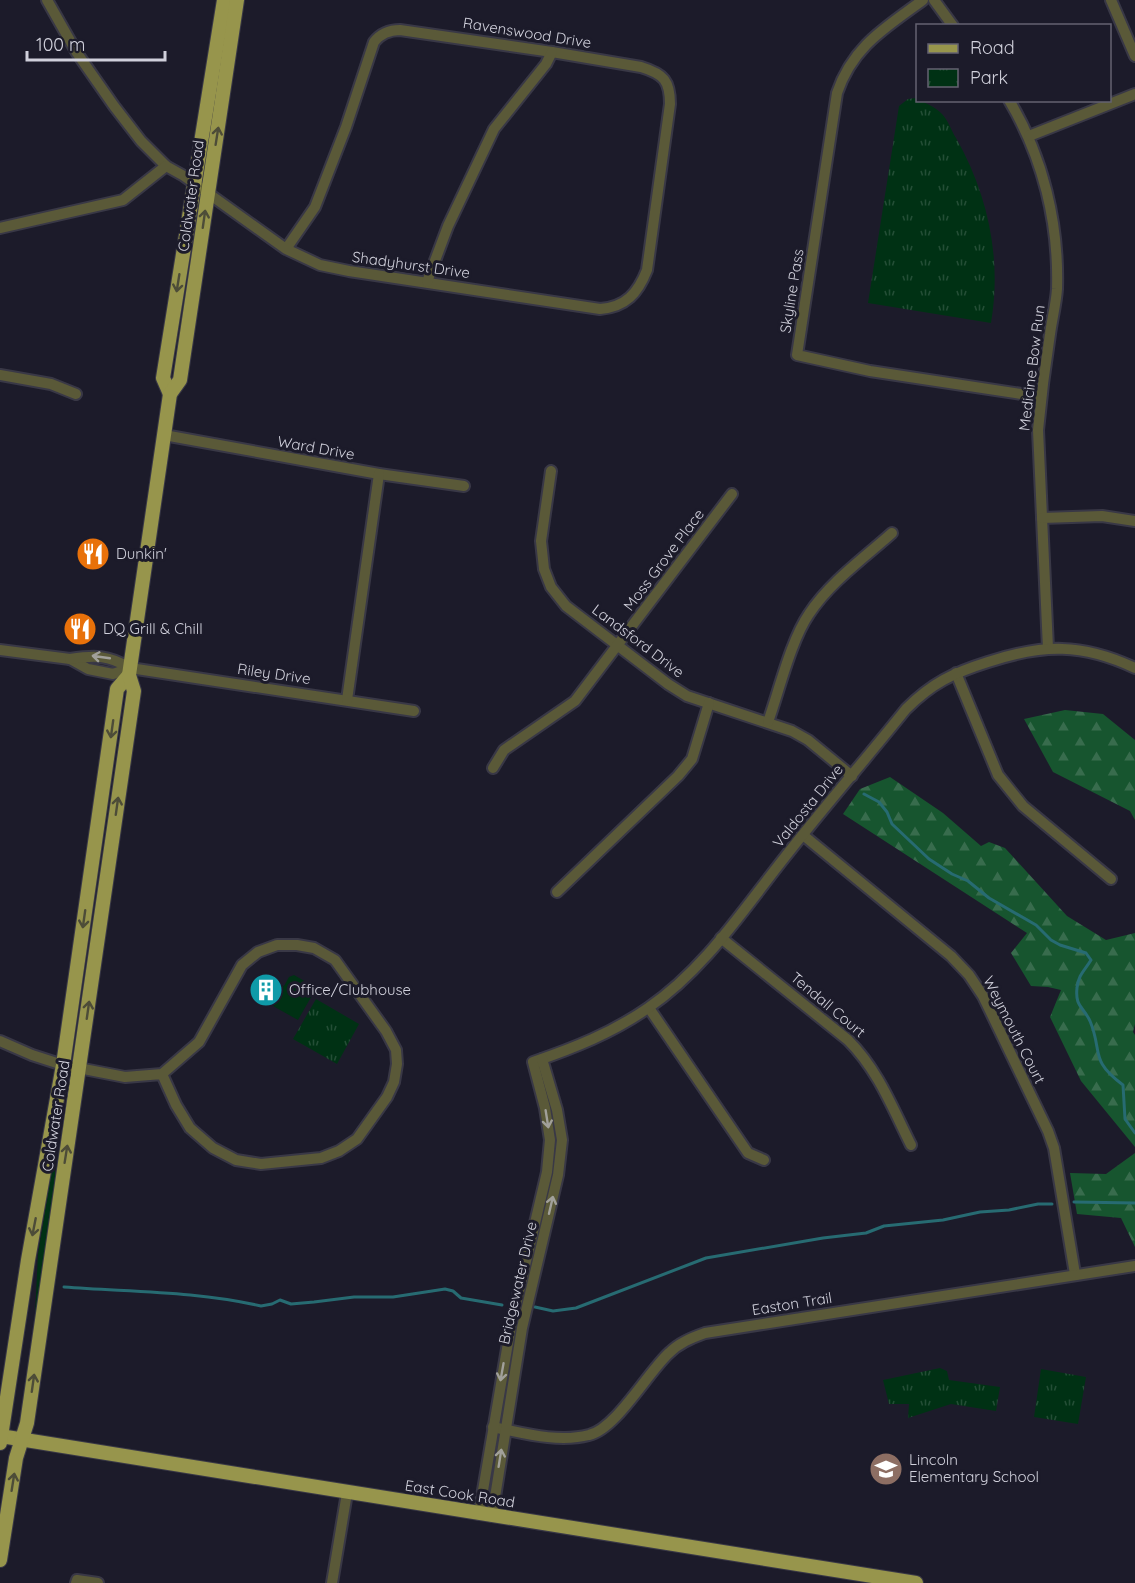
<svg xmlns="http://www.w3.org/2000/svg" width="1135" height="1583" font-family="Quicksand,sans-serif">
<defs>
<pattern id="forest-firs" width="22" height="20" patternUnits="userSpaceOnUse" patternTransform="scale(1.5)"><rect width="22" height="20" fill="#17552f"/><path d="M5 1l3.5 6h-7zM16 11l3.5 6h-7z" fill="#386c4d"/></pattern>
<pattern id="park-tufts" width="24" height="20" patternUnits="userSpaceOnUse" patternTransform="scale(1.5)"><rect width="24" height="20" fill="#003114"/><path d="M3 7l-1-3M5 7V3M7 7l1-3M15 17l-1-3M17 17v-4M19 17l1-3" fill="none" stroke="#244e36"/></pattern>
</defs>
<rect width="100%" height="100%" fill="#1c1b2a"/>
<g fill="#003114">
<polygon points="294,975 313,986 314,992 298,1020 273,1006 279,995 275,992 280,984 284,986 289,977"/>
<polygon points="57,1138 53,1207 34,1335 38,1254"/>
</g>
<g fill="url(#forest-firs)">
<polygon points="1065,710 1103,714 1135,740 1135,820 1130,811 1053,772 1024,719"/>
<polygon points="890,777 943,813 981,846 989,842 1005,848 1067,916 1106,940 1135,933 1135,1024 1133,1032 1135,1035 1135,1147 1081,1081 1050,1017 1061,990 1048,987 1031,986 1011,953 1027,933 843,814 860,789"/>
<polygon points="1135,1153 1135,1247 1121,1218 1077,1214 1070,1173 1106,1174"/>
</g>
<g fill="url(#park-tufts)">
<path d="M916,98C922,102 935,106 942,114C948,120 951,130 956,138C988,194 1002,259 991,323L868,303L899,106L908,99Z"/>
<polygon points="316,999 359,1024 337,1064 293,1039"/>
<polygon points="940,1368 947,1371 949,1380 1000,1387 996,1411 951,1404 908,1418 909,1404 889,1404 883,1380"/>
<polygon points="1041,1369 1086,1377 1078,1424 1034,1417"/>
</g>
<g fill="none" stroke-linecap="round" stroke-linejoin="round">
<g stroke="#276b72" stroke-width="3">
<path d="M864,794L879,802L887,812L892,824L929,859L952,874L968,881L989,898L1036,925L1051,940L1060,945L1086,953L1091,960C1085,970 1078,975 1077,988C1075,1007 1083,1006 1090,1021C1103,1052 1089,1060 1123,1085L1125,1119L1135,1133"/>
<polyline points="1074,1202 1135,1203"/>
<path d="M64,1287C130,1292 197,1291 261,1306L272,1304L280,1300L291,1304L314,1302L354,1297H393L445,1289L453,1291L461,1298L502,1305"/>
<polyline points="535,1307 553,1311 576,1308 706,1258 823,1238 866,1233 884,1226 943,1220 980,1212 1009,1210 1038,1204 1052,1204"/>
</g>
<g stroke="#393846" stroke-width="14">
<g id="minor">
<path d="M47,0L77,53L114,106L141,141L166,166L184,176L286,249L320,265L349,271L600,309C626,307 638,293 647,270L670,104C670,81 664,74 641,67L552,52L400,30C389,30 381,33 374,42L346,127L315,207L286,249"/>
<path d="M923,0C885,28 853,46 837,93L797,355L870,371L1041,397"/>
<polyline points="934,0 953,26"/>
<polyline points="1111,0 1135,56"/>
<path d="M1009,100C1043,157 1059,223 1057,289C1056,304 1052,319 1050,334C1045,366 1041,398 1038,430L1048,648"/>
<polyline points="1029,136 1135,94"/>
<polyline points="0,228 123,200 166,166"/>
<polyline points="427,282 448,226 494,129 546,64 552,52"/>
<polyline points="0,375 51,384 76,394"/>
<polyline points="164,435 379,474 464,486"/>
<polyline points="551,471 541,541 544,569 551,587 566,606 668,684 687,696 792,731 808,740 852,776"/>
<polyline points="1042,518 1102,516 1135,521"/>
<polyline points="0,650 70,659 88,669 113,674 130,668"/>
<path d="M70,659C95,655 108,655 130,668L414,711"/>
<polyline points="956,673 998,775 1023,806 1111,879"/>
<polyline points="347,700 379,474"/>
<path d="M768,722C779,691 791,640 809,614C830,582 864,558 892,533"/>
<polyline points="493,768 504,750 575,701 732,494"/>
<polyline points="803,835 951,956 969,975 983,996 1048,1131 1054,1148 1075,1274"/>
<polyline points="557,892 678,776 692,759 709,703"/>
<path d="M721,938L848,1040C878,1070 892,1107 911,1145"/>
<polyline points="649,1008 748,1153 764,1160"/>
<polyline points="0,1041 32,1055 63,1065 125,1077 162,1074 199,1042 242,965 258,952 277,945 297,945 314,948 335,960 386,1031 396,1050 397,1064 394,1082 387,1097 357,1139 339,1151 321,1158 261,1164 236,1160 213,1148 190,1128 176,1105 162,1074"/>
<path d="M493,1427C523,1433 558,1443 589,1435C616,1429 648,1372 669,1353C679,1343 691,1338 705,1333L1135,1266"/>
<path d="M479,1514L511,1325L547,1172L550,1140L545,1108L533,1062C574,1048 612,1033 648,1008C704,970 743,910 785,857C824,807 866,759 906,709C932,683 953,673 988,662C1043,644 1082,643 1135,668"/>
<polyline points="492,1516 522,1328 558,1175 562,1140 557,1110 542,1059"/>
<polyline points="76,1583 77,1580 98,1583"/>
<polyline points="332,1583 347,1493"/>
</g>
</g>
<g stroke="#393846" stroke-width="16">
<g id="major">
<polyline points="170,394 163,378 224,0"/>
<polyline points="0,1436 916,1583"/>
<polyline points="0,1443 28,1260 63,1065 117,689 129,675"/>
<polyline points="0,1560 16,1458 27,1423 134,691 129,675 170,394 180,380 237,0"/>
</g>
</g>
<use href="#minor" stroke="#5a5938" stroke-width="10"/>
<use href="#major" stroke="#97954c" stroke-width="14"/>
</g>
<defs><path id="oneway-shaft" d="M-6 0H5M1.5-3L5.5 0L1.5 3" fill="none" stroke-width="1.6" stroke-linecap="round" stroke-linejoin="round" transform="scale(1.5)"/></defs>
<g stroke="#4d4c38">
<use href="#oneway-shaft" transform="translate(217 136) rotate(-81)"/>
<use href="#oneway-shaft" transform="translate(204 219) rotate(-82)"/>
<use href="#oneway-shaft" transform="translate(178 283) rotate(99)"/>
<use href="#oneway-shaft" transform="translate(112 729) rotate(98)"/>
<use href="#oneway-shaft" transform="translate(117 806) rotate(-82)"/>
<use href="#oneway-shaft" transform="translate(84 919) rotate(98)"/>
<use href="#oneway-shaft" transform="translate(88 1010) rotate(-82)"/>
<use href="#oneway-shaft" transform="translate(66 1154) rotate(-81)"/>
<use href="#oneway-shaft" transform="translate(34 1227) rotate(101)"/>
<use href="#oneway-shaft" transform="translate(33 1383) rotate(-82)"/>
<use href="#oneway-shaft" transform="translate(13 1482) rotate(-81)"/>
</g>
<g stroke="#a1a09a">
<use href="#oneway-shaft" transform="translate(101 657) rotate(-172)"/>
<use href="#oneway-shaft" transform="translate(547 1119) rotate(81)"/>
<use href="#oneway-shaft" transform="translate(551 1205) rotate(-77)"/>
<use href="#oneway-shaft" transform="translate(502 1372) rotate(100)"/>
<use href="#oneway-shaft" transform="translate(500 1458) rotate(-81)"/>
</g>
<defs>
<g id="restaurant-disc" transform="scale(1.725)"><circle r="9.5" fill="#e8710a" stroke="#1c1b2a"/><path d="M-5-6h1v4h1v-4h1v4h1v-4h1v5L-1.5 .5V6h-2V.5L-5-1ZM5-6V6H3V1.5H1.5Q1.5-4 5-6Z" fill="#fff"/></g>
<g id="building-disc" transform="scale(1.725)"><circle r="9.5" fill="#0f9aa8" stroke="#1c1b2a"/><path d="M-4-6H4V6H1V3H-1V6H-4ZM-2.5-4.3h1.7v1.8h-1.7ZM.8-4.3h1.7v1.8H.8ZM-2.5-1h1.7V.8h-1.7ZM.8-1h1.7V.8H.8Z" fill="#fff"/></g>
<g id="school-disc" transform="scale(1.725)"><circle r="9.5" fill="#8d6e63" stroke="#1c1b2a"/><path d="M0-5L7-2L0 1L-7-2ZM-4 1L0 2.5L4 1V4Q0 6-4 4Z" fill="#fff"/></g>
</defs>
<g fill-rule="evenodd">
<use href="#restaurant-disc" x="93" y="554"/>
<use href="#restaurant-disc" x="80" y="629"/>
<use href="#building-disc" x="266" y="990"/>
<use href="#school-disc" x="886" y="1469"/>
</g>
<g text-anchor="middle" stroke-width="6" stroke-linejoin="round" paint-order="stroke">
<g font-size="15" fill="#d0d0db" stroke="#1c1b2a">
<text transform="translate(527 33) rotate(9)" y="5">Ravenswood Drive</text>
<text transform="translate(191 196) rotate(-82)" y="5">Coldwater Road</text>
<text transform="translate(411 265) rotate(8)" y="5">Shadyhurst Drive</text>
<text transform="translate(792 291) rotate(-81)" y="5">Skyline Pass</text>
<text transform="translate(1032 368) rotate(-83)" y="5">Medicine Bow Run</text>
<text transform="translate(316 448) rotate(10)" y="5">Ward Drive</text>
<text transform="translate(664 560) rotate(-53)" y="5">Moss Grove Place</text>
<text transform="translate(638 641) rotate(37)" y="5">Landsford Drive</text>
<text transform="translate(274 674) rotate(8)" y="5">Riley Drive</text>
<text transform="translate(808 806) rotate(-51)" y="5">Valdosta Drive</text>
<text transform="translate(828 1005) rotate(40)" y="5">Tendall Court</text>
<text transform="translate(1014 1030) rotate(63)" y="5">Weymouth Court</text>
<text transform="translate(56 1116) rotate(-81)" y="5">Coldwater Road</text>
<text transform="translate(518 1283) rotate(-77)" y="5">Bridgewater Drive</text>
<text transform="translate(792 1304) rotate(-9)" y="5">Easton Trail</text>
<text transform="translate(460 1494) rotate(9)" y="5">East Cook Road</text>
</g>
<g font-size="15" fill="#d0d0db" stroke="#1c1b2a" text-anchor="start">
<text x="116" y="559">Dunkin'</text>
<text x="103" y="634">DQ Grill &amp; Chill</text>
<text x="289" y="995">Office/Clubhouse</text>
<text x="909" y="1465">Lincoln<tspan x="909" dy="17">Elementary School</tspan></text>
</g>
</g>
<rect x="916" y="24" width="195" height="78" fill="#1c1b2a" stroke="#646371" stroke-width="1.5"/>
<rect x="928" y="44" width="30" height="9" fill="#97954c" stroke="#646371" stroke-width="1.5"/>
<text x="970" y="54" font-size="18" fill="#d0d0db">Road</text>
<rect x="928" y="69" width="30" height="18" fill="url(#park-tufts)" stroke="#646371" stroke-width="1.5"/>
<text x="970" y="84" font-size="18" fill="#d0d0db">Park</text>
<path d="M27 51v9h138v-9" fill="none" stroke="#d0d0db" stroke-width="3"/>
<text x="36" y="51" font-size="18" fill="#d0d0db" stroke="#1c1b2a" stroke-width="4.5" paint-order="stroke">100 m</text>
</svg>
